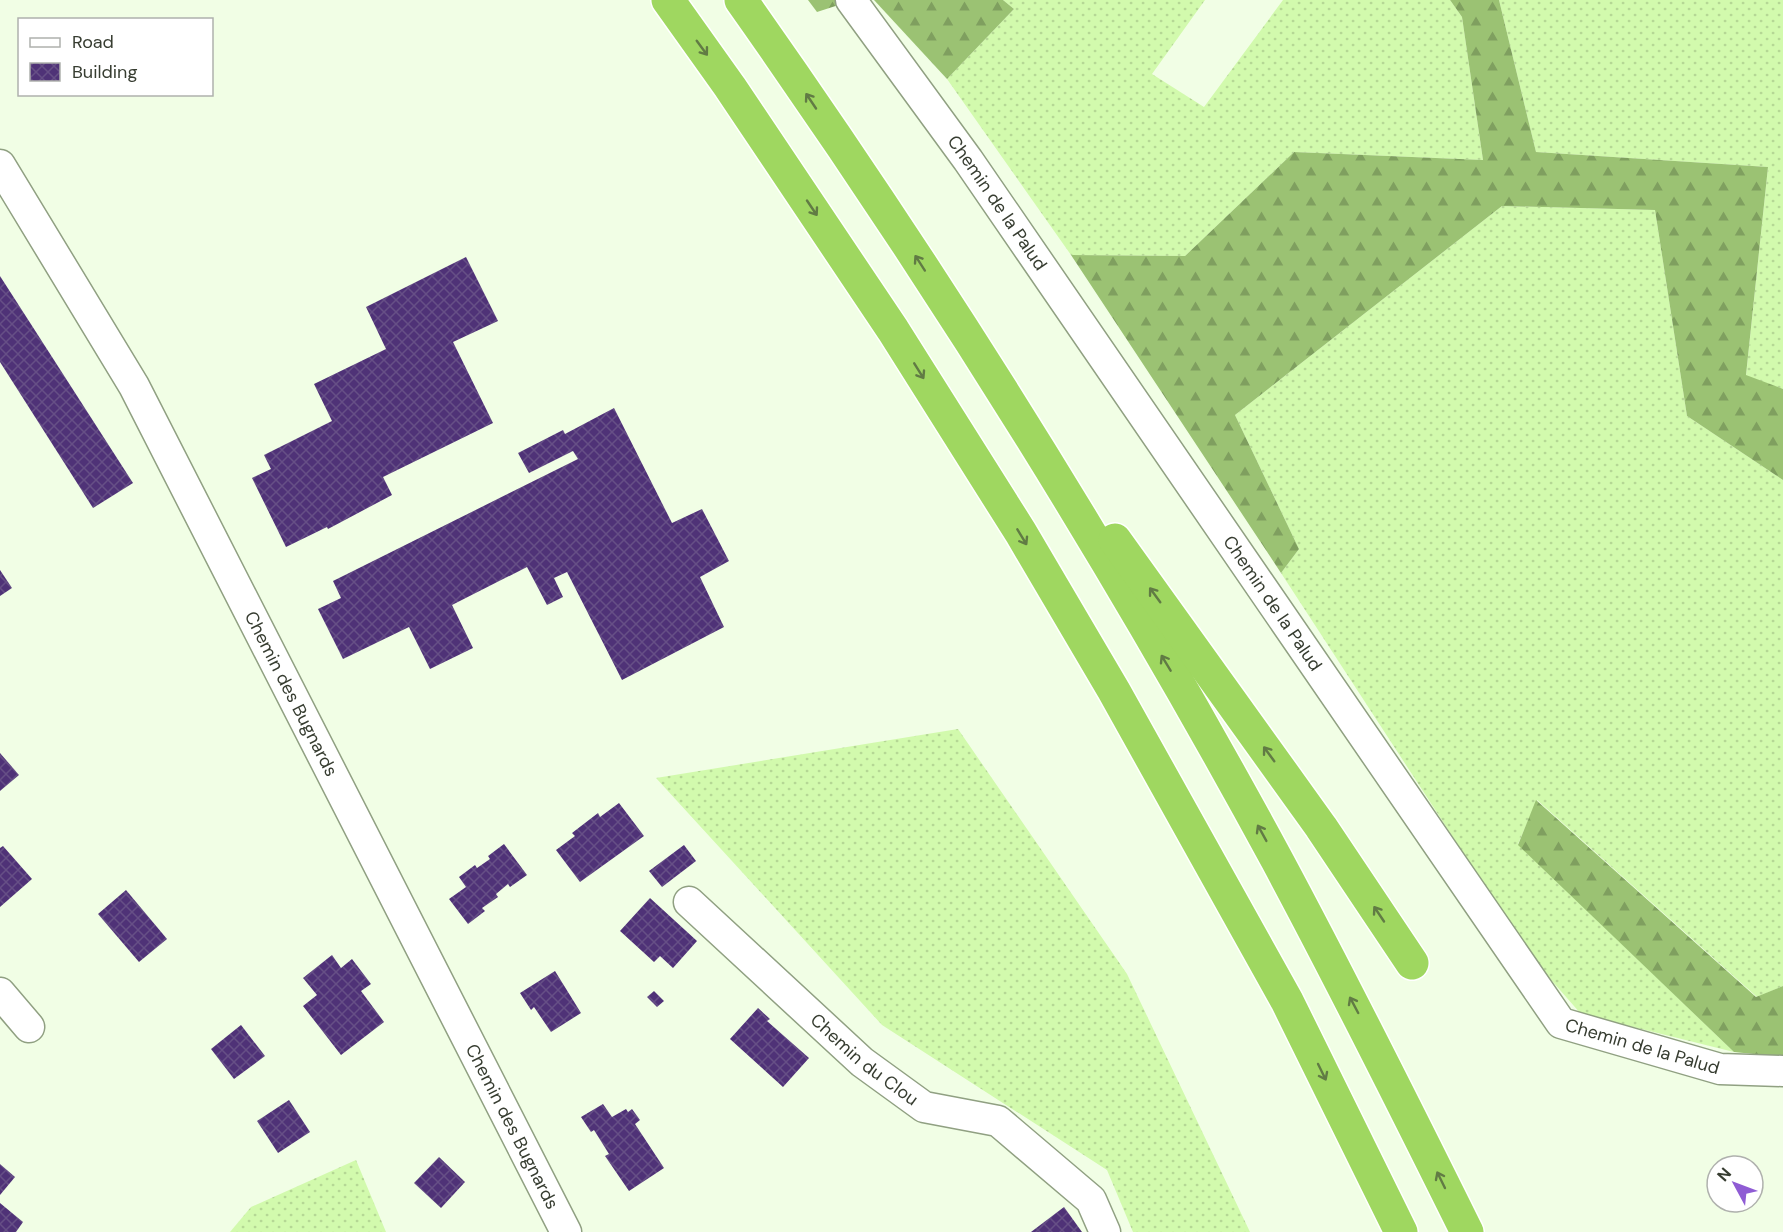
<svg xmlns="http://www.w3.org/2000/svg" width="1783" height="1232" font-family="'DM Sans',sans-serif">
<defs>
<pattern id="grass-dots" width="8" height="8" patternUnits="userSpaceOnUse" patternTransform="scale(1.5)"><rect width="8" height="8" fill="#d2faad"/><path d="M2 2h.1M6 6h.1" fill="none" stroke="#b5d795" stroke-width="1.8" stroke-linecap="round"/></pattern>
<pattern id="forest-firs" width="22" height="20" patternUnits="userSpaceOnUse" patternTransform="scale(1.5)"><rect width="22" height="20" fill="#9bc273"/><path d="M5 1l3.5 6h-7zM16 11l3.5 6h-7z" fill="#7f9f5f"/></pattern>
<pattern id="building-cross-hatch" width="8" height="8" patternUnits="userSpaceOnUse" patternTransform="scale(1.5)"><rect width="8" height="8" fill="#4f3277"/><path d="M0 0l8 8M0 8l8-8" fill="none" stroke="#664f86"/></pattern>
</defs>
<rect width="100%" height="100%" fill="#f1fee5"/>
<g fill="url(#grass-dots)">
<polygon points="1003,0 1205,0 1152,74 1204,107 1283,0 1450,0 1462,17 1483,160 1294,152 1185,256 1071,255 947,79 1014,9"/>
<polygon points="1499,0 1783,0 1783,389 1746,376 1768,167 1536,152"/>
<polygon points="1502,206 1655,210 1687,416 1783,480 1783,986 1757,997 1537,800 1518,844 1734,1052 1581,1014 1531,957 1281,573 1299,549 1235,415"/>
<polygon points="958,729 1127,974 1250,1232 1133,1232 1107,1170 882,1025 656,778"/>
<polygon points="356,1160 386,1232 230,1232 251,1207"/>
</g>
<g fill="url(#forest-firs)">
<polygon points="808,0 854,0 817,12"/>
<polygon points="874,0 1003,0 1014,9 947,79"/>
<polygon points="1450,0 1499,0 1536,152 1768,167 1746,375 1783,389 1783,480 1687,416 1655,210 1502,206 1235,415 1299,549 1281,573 1071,255 1185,256 1294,152 1483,160 1462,17"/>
<polygon points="1536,800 1756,997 1783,986 1783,1057 1734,1052 1518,845"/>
</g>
<g fill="url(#building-cross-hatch)">
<polygon points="466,257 498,321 453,342 493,423 383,477 392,495 328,529 327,527 286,547 252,478 271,469 264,455 332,421 314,384 386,349 366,307"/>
<polygon points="0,276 133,483 93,508 0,362"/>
<polygon points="614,408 672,523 702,509 729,561 700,577 724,627 622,680 567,572 554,578 563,597 547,605 527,567 452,605 473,648 430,669 409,627 343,659 318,609 341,598 333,581 578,459 573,451 529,473 518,453 563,430 565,434"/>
<polygon points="0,570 12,588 0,596"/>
<polygon points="0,753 19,775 0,791"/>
<polygon points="619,803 644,836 580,882 556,850 575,836 572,833 598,813 600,817"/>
<polygon points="504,844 527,875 510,887 508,884 496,894 498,897 482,908 485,911 468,924 449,899 466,887 459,877 475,865 477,868 490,859 488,856"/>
<polygon points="684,845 696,861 662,887 649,871"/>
<polygon points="3,846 32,879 0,907 0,848"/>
<polygon points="126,890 167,939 139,962 98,914"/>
<polygon points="650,898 697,941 673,968 660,956 654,962 620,931"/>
<polygon points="332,955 341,968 352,959 371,984 361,991 384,1022 341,1055 303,1006 317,995 303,978"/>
<polygon points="555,971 581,1013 551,1032 534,1007 531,1010 520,993"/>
<polygon points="654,991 664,1001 657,1007 647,997"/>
<polygon points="758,1008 770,1019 767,1021 809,1058 783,1087 730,1039"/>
<polygon points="241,1025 265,1056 234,1079 211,1049"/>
<polygon points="289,1100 310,1132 278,1153 257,1121"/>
<polygon points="603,1104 612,1117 626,1109 628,1112 632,1109 640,1120 635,1124 664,1168 629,1191 605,1156 609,1154 594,1130 591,1132 581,1117"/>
<polygon points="439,1157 465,1182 441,1208 414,1183"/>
<polygon points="0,1164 15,1177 0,1195"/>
<polygon points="0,1203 23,1222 16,1232 0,1232"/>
<polygon points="1064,1207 1082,1232 1031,1232"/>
</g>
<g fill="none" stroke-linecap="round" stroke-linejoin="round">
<g stroke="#90a082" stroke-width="33">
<g id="minor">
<path id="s1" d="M851,0L968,160L1561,1023L1720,1069L1783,1071"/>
<path id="s2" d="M0,165L134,386L566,1232"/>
<path id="s3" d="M689,902L862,1062L924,1107L998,1121L1091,1200L1105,1232"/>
<polyline points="0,993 29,1027"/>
</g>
</g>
<g stroke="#fff" stroke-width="36">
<g id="highway">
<polyline points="668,0 730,87 893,330 1021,533 1114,691 1287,1001 1401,1232"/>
<path d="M741,0C936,276 1116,563 1277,860C1343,983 1405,1107 1467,1232"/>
<polyline points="1115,540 1321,827 1412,963"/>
</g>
</g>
<use href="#minor" stroke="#fff" stroke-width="30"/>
<use href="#highway" stroke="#9fd760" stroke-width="33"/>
</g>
<defs><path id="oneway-shaft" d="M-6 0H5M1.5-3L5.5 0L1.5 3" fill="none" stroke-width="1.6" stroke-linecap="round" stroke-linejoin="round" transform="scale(1.5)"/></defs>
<g stroke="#617b44">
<use href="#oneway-shaft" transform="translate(702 48) rotate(54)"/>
<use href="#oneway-shaft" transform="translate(811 101) rotate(-124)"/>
<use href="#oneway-shaft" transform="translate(812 208) rotate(56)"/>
<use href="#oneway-shaft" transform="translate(920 263) rotate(-123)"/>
<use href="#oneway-shaft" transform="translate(919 371) rotate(58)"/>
<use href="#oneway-shaft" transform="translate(1022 537) rotate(59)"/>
<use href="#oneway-shaft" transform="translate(1155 595) rotate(-126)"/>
<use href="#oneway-shaft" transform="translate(1166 663) rotate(-121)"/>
<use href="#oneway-shaft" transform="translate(1269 754) rotate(-126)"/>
<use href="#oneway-shaft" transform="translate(1262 833) rotate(-119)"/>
<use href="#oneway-shaft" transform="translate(1379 914) rotate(-124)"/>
<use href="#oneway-shaft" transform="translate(1354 1005) rotate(-118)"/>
<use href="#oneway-shaft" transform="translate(1322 1072) rotate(64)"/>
<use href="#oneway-shaft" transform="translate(1441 1180) rotate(-116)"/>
</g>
<g text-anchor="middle" stroke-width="6" stroke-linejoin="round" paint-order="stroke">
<g font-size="18" fill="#373d31" stroke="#fff">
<text dy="6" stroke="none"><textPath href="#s1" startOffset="250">Chemin de la Palud</textPath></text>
<text dy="6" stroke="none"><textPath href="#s1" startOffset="736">Chemin de la Palud</textPath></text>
<text dy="6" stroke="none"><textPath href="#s2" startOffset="604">Chemin des Bugnards</textPath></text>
<text dy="6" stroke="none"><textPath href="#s1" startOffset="1330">Chemin de la Palud</textPath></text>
<text dy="6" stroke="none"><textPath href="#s3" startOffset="236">Chemin du Clou</textPath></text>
<text dy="6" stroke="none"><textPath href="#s2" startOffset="1090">Chemin des Bugnards</textPath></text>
</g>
</g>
<rect x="18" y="18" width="195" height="78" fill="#ffffff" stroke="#afb1ad" stroke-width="1.5"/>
<rect x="30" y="38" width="30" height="9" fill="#ffffff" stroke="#afb1ad" stroke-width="1.5"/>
<text x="72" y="48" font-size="18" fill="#373d31">Road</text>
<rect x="30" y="63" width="30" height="18" fill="url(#building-cross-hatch)" stroke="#afb1ad" stroke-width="1.5"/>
<text x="72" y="78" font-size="18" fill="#373d31">Building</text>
<g transform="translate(1735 1184) rotate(311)"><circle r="28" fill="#ffffff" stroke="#afb1ad" stroke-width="1.5"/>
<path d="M0-4.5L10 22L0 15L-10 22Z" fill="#8f5cd4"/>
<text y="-9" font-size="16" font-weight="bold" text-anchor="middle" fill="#373d31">N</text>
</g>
</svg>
